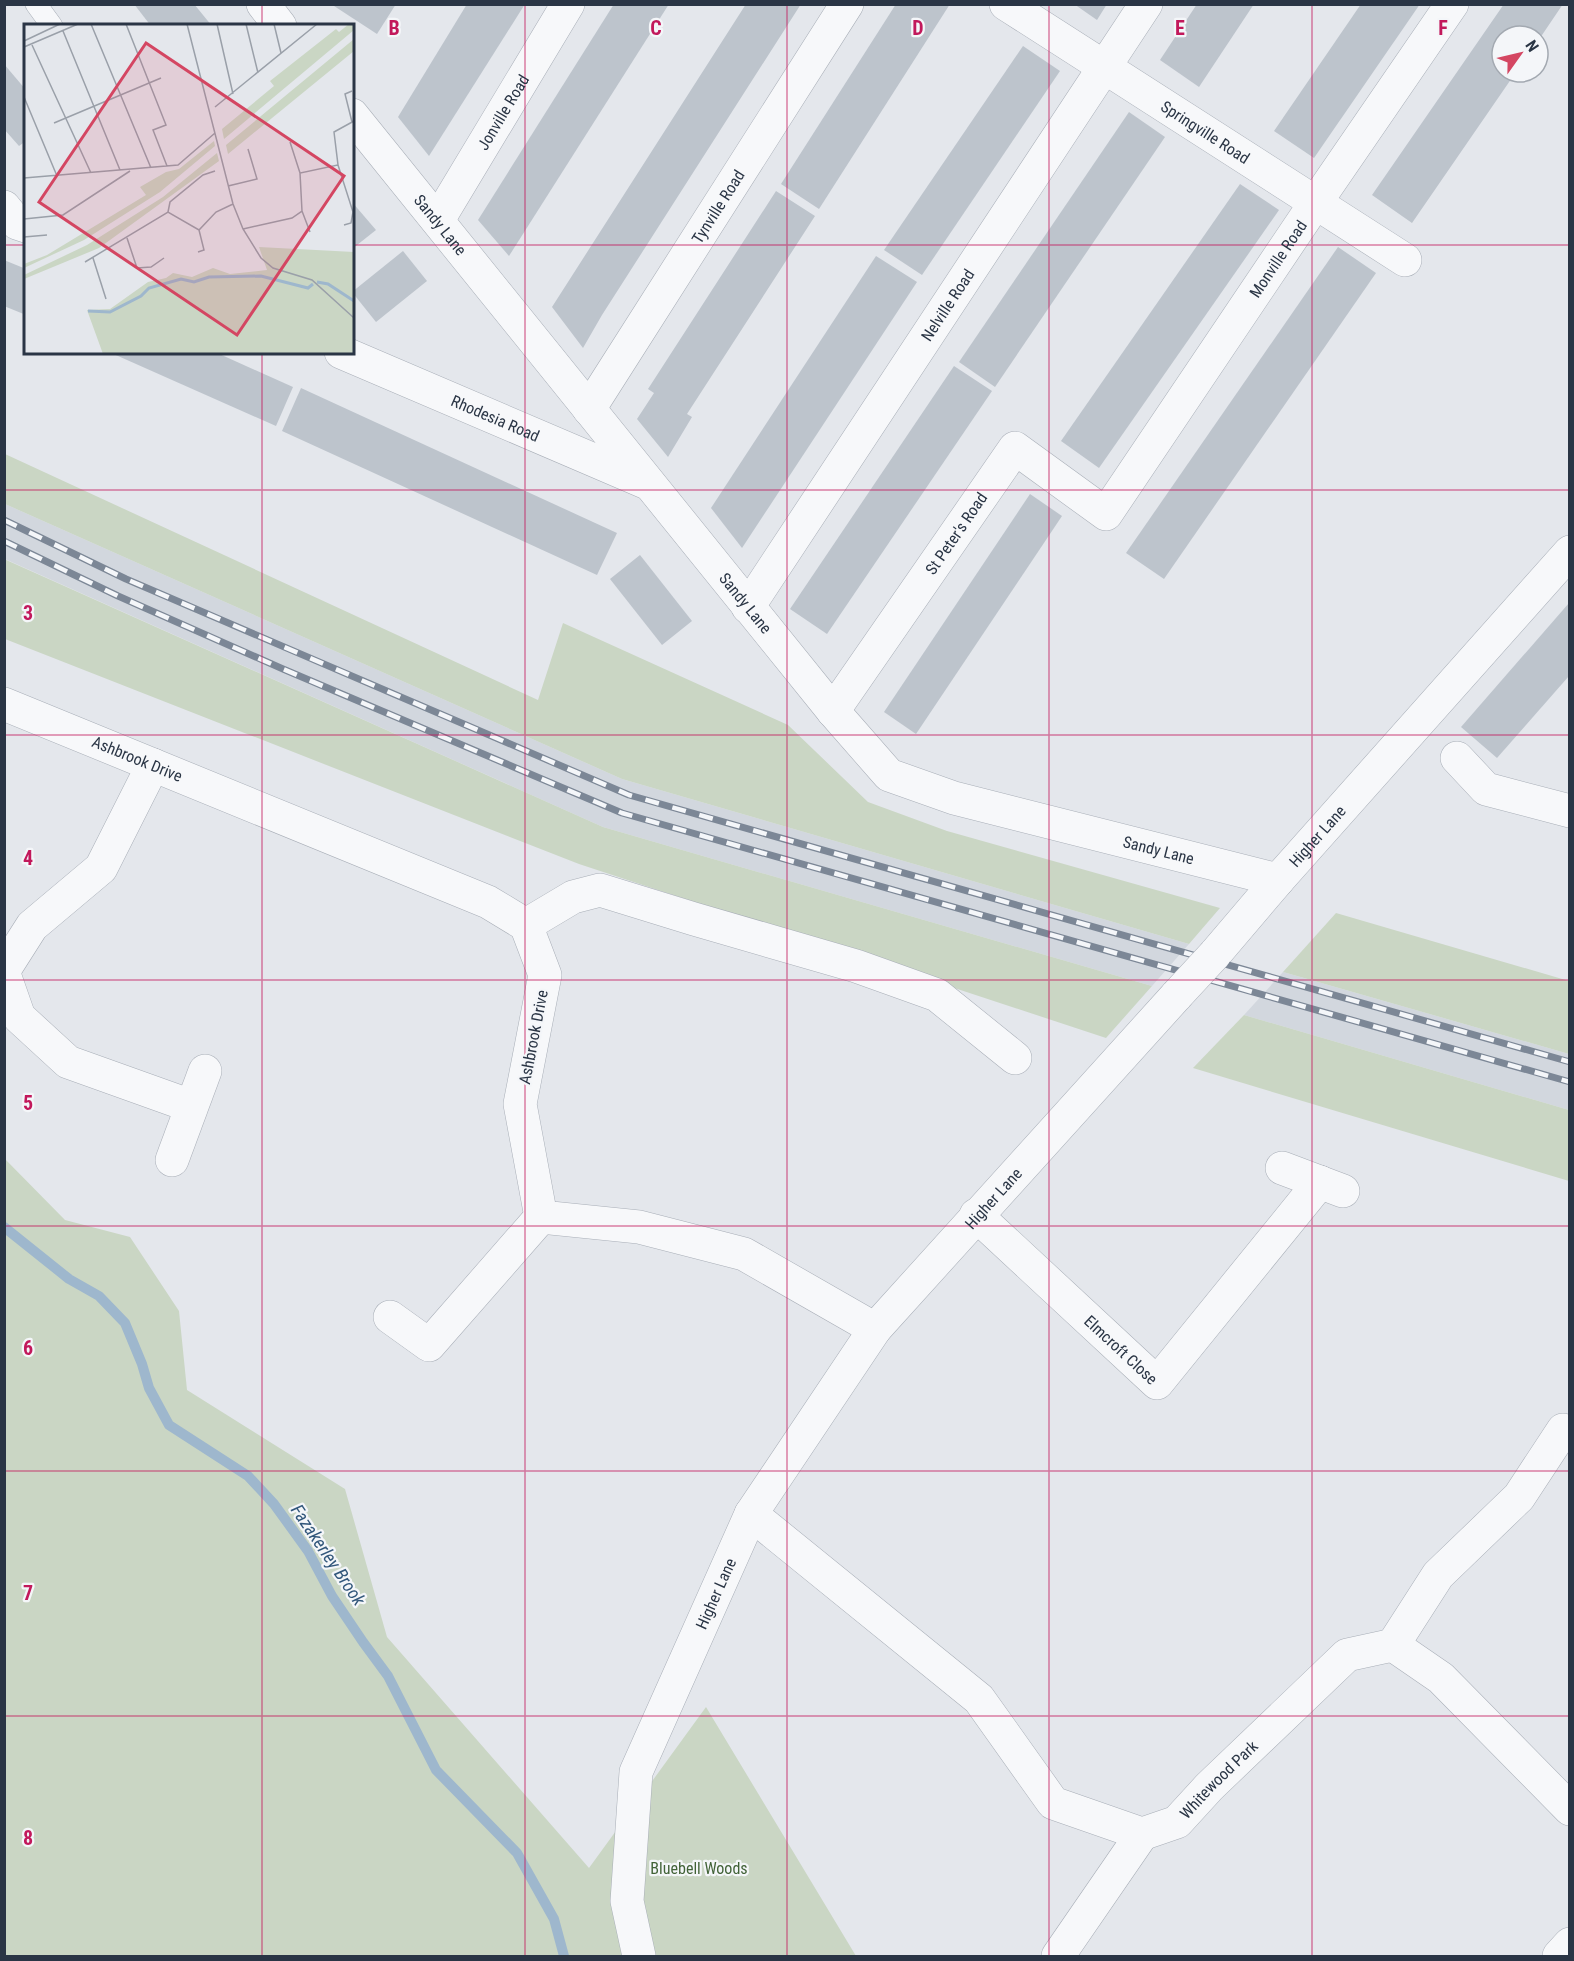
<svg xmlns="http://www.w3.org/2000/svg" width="1574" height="1961" font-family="'Roboto Condensed',sans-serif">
<rect width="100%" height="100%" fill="#e4e7ec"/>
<g fill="#d2d7de">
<polygon points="5,504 622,779 1189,944 1152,986 603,827 5,559"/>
<polygon points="1283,972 1569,1054 1569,1110 1244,1015"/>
</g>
<g fill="#cad6c4">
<polygon points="5,454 538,700 563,623 788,725 868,802 947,831 1220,908 1189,944 622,779 5,504"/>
<polygon points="4,559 603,827 1152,986 1106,1038 579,864 5,639"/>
<polygon points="1336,913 1569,981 1569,1054 1283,972"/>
<polygon points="1244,1015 1569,1110 1569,1181 1193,1068"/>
<polygon points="4,1158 65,1220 130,1237 179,1311 187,1390 345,1489 387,1637 589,1868 706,1707 856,1956 5,1956"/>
</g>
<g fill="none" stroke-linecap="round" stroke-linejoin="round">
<polyline stroke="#9eb7cd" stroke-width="10" points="4,1227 69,1279 99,1296 125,1323 142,1364 149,1388 169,1425 248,1476 274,1504 308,1551 332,1596 363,1642 388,1676 436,1770 517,1853 554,1919 564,1956"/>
</g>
<g fill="#bdc4cc">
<polygon points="134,4 194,4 212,26 151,26"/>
<polygon points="331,4 396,4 377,34"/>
<polygon points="467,4 525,4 429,156 398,117"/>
<polygon points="614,4 669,4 509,256 478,220"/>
<polygon points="746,4 801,4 602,315 583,348 552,307"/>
<polygon points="896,4 950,4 819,209 781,184"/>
<polygon points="1074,4 1107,4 1097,20"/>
<polygon points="1197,4 1254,4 1199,87 1160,60"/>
<polygon points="1361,4 1420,4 1314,158 1274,131"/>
<polygon points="1504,4 1563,4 1538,41 1538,36 1502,36 1502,72 1516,72 1412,223 1372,195"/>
<polygon points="1023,46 1060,71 922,275 884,250"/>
<polygon points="4,64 26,90 26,141 19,146 4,129"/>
<polygon points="1129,112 1165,137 995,387 959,362"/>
<polygon points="1240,184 1279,210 1099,468 1061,441"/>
<polygon points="776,191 815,216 687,414 692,417 668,457 637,419 654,393 648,389"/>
<polygon points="352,202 376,230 352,249"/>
<polygon points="1338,247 1376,273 1164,579 1126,553"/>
<polygon points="403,251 427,281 376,322 352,292"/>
<polygon points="876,256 917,282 742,548 711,508"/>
<polygon points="4,260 26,269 26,315 4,306"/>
<polygon points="109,352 215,352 293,387 276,426"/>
<polygon points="954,366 992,391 827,634 790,609"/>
<polygon points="301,388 617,533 597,575 282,431"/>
<polygon points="1030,494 1062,516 916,734 884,712"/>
<polygon points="640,555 692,621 662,645 610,579"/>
<polygon points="1569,603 1569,676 1497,758 1461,727"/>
</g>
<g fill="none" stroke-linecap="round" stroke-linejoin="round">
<g stroke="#a8aeb7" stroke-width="22">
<polyline id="lane" points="36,4 52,26"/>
</g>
<g stroke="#a8aeb7" stroke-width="34">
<g id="street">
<polyline points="263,4 280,26"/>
<path id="s1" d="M1006,4L1405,260"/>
<path id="s2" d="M352,115L833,711L889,775L954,798L1278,880"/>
<polyline points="4,207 17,223 26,226"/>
<path id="s3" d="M438,220L568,4"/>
<path id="s4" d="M341,352L645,482"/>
<path id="s5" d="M589,409L847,4"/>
<path id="s6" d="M748,607L1146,4"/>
<path id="s7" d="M4,704L488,902L526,925L545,975L520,1104L541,1217L639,1227L744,1254L875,1329"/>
<path id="s8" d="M833,711L1015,448L1106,514L1316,202L1452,4"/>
<polyline points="1457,758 1486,789 1570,811"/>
<polyline points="526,925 573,897 600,890 694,919 856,966 937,995 1015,1058"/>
<path id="s9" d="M1215,954L1278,880L1570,552"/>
<polyline points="4,970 32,926 101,868 153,765"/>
<polyline points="4,974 19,1017 68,1062 191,1106"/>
<polyline points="172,1160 205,1071"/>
<polyline points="1282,1168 1343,1191"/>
<path id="s10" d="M976,1215L1157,1383L1320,1182"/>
<polyline points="390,1317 429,1345 541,1217"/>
<path id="s11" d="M751,1514L979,1699L1053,1803L1142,1834L1177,1822L1209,1787L1347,1655L1393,1645L1441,1678L1570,1809"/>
<polyline points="1393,1645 1438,1575 1519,1497 1563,1430"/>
<path id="s12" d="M639,1956L627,1901L636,1772L751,1514L875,1329L1177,995"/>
<polyline points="1058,1956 1142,1834"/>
<polyline points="1559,1956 1570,1944"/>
</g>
</g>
<use href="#lane" stroke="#f7f8fa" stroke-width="21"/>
<use href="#street" stroke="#f7f8fa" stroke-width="33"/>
<g stroke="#7c8796" stroke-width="7">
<g id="rail">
<polyline points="4,520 126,579 629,795 1570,1062"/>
<polyline points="4,541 118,596 283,669 622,813 1570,1082"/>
</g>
</g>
<use href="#rail" stroke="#f4f6f9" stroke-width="4.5" stroke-dasharray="14" stroke-linecap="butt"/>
<g stroke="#a8aeb7" stroke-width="34" stroke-linecap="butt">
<polyline id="street-bridge" points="1177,995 1215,954"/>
</g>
<use href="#street-bridge" stroke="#f7f8fa" stroke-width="33"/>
</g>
<path fill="none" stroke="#c2185b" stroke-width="1.5" stroke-opacity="0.55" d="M262,4V26M525,4V1956M787,4V1956M1049,4V1956M1312,4V1956M4,245H26M352,245H1570M262,352V1956M4,490H1570M4,735H1570M4,980H1570M4,1226H1570M4,1471H1570M4,1716H1570"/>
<g text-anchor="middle" stroke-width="4.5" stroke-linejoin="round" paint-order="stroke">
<g font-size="16" fill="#2a3545" stroke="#f4f6f9">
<text dy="6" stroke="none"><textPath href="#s3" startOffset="126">Jonville Road</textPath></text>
<text dy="6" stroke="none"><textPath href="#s1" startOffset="237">Springville Road</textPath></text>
<text dy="6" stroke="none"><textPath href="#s5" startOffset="240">Tynville Road</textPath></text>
<text dy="6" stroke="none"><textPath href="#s2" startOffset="141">Sandy Lane</textPath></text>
<text dy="6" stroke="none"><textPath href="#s8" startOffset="740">Monville Road</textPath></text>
<text dy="6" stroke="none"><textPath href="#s6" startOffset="362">Nelville Road</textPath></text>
<text dy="6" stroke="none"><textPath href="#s4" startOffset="168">Rhodesia Road</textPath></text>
<text dy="6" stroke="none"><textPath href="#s8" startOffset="216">St Peter's Road</textPath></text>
<text dy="6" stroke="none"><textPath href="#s2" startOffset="627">Sandy Lane</textPath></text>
<text dy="6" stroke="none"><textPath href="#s7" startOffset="144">Ashbrook Drive</textPath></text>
<text dy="6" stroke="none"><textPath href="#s9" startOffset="156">Higher Lane</textPath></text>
<text dy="6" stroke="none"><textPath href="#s2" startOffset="1131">Sandy Lane</textPath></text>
<text transform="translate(533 1037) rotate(-79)" y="6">Ashbrook Drive</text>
<text dy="6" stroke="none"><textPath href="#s12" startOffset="867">Higher Lane</textPath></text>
<text dy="6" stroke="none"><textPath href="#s10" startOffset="198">Elmcroft Close</textPath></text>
<text dy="6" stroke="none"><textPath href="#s12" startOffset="381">Higher Lane</textPath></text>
<text dy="6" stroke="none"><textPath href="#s11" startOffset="612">Whitewood Park</textPath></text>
</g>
<g font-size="16" fill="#416237" stroke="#f4f6f9">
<text x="699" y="1874">Bluebell Woods</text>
</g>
<g font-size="18" font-style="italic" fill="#32577b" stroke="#f4f6f9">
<text transform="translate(328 1555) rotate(56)" y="6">Fazakerley Brook</text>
</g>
</g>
<g transform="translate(24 24)">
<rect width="330" height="330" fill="#e4e7ec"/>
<path d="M325,0H330V6L200,115L198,105L250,62L246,57L312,5L315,8ZM330,15V27L204,130L202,121ZM190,117L191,122L136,168L60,216L0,244V240L23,231L122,171L116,163L142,148L155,145ZM193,129L195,137L75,224L0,255V251L63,221L139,173ZM235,223L330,228V330H79L63,286L86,285L124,258L142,254L149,249L168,253L189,244L206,250L243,246Z" fill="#cad6c4"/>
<path fill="none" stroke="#9eb7cd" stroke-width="3" d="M293,258L304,260L330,277M64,287L86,288L117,272L125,264L157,255L170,258L185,253L237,252L284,264L289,260"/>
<path fill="none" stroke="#9aa0a9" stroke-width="1.5" d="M67,0L127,144M102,0L142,101L129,106L143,142M163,0L209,180L219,205L237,234L249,244L288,256L330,294M193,0L209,70M222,0L234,49M250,0L257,29M39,7L96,146M0,17L36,0M8,21L67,149M0,23L54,0M328,67L321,70L328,98M0,73L33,152M191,83L293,0M30,99L137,54M266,118L276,149M314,141L329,188L327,199L320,201M0,154L154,141L191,109M204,162L233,155L224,125M278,187L286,208M144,188L146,178L179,151L191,147M0,195L39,191L106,147M219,205L268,194L278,187L276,149L314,141L310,108L330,97M0,213L23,211M103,214L113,244L127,243L140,234M174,228L180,226L175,206M69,234L82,275M61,238L144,188L175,206L192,188L209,180"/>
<path fill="#d44662" fill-opacity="0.15" stroke="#d44662" stroke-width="3" d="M122,19L320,152L213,311L15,178Z"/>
<rect width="330" height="330" fill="none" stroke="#2a3545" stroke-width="3"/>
</g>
<g font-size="20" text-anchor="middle" font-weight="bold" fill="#c2185b" stroke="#f4f6f9" stroke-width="4.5" stroke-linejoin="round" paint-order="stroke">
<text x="394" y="35">B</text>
<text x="656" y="35">C</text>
<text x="918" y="35">D</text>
<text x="1180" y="35">E</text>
<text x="1443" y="35">F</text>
<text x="28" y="620">3</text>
<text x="28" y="865">4</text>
<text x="28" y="1110">5</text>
<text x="28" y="1355">6</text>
<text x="28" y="1600">7</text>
<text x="28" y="1845">8</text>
</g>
<rect width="1574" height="1961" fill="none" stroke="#2a3545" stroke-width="12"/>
<g transform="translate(1520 54) rotate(56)"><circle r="28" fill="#f4f6f9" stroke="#a3a9b1" stroke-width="1.5"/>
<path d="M0-4.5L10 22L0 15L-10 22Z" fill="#d44662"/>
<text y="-9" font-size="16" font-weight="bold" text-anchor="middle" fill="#2a3545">N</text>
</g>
</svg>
